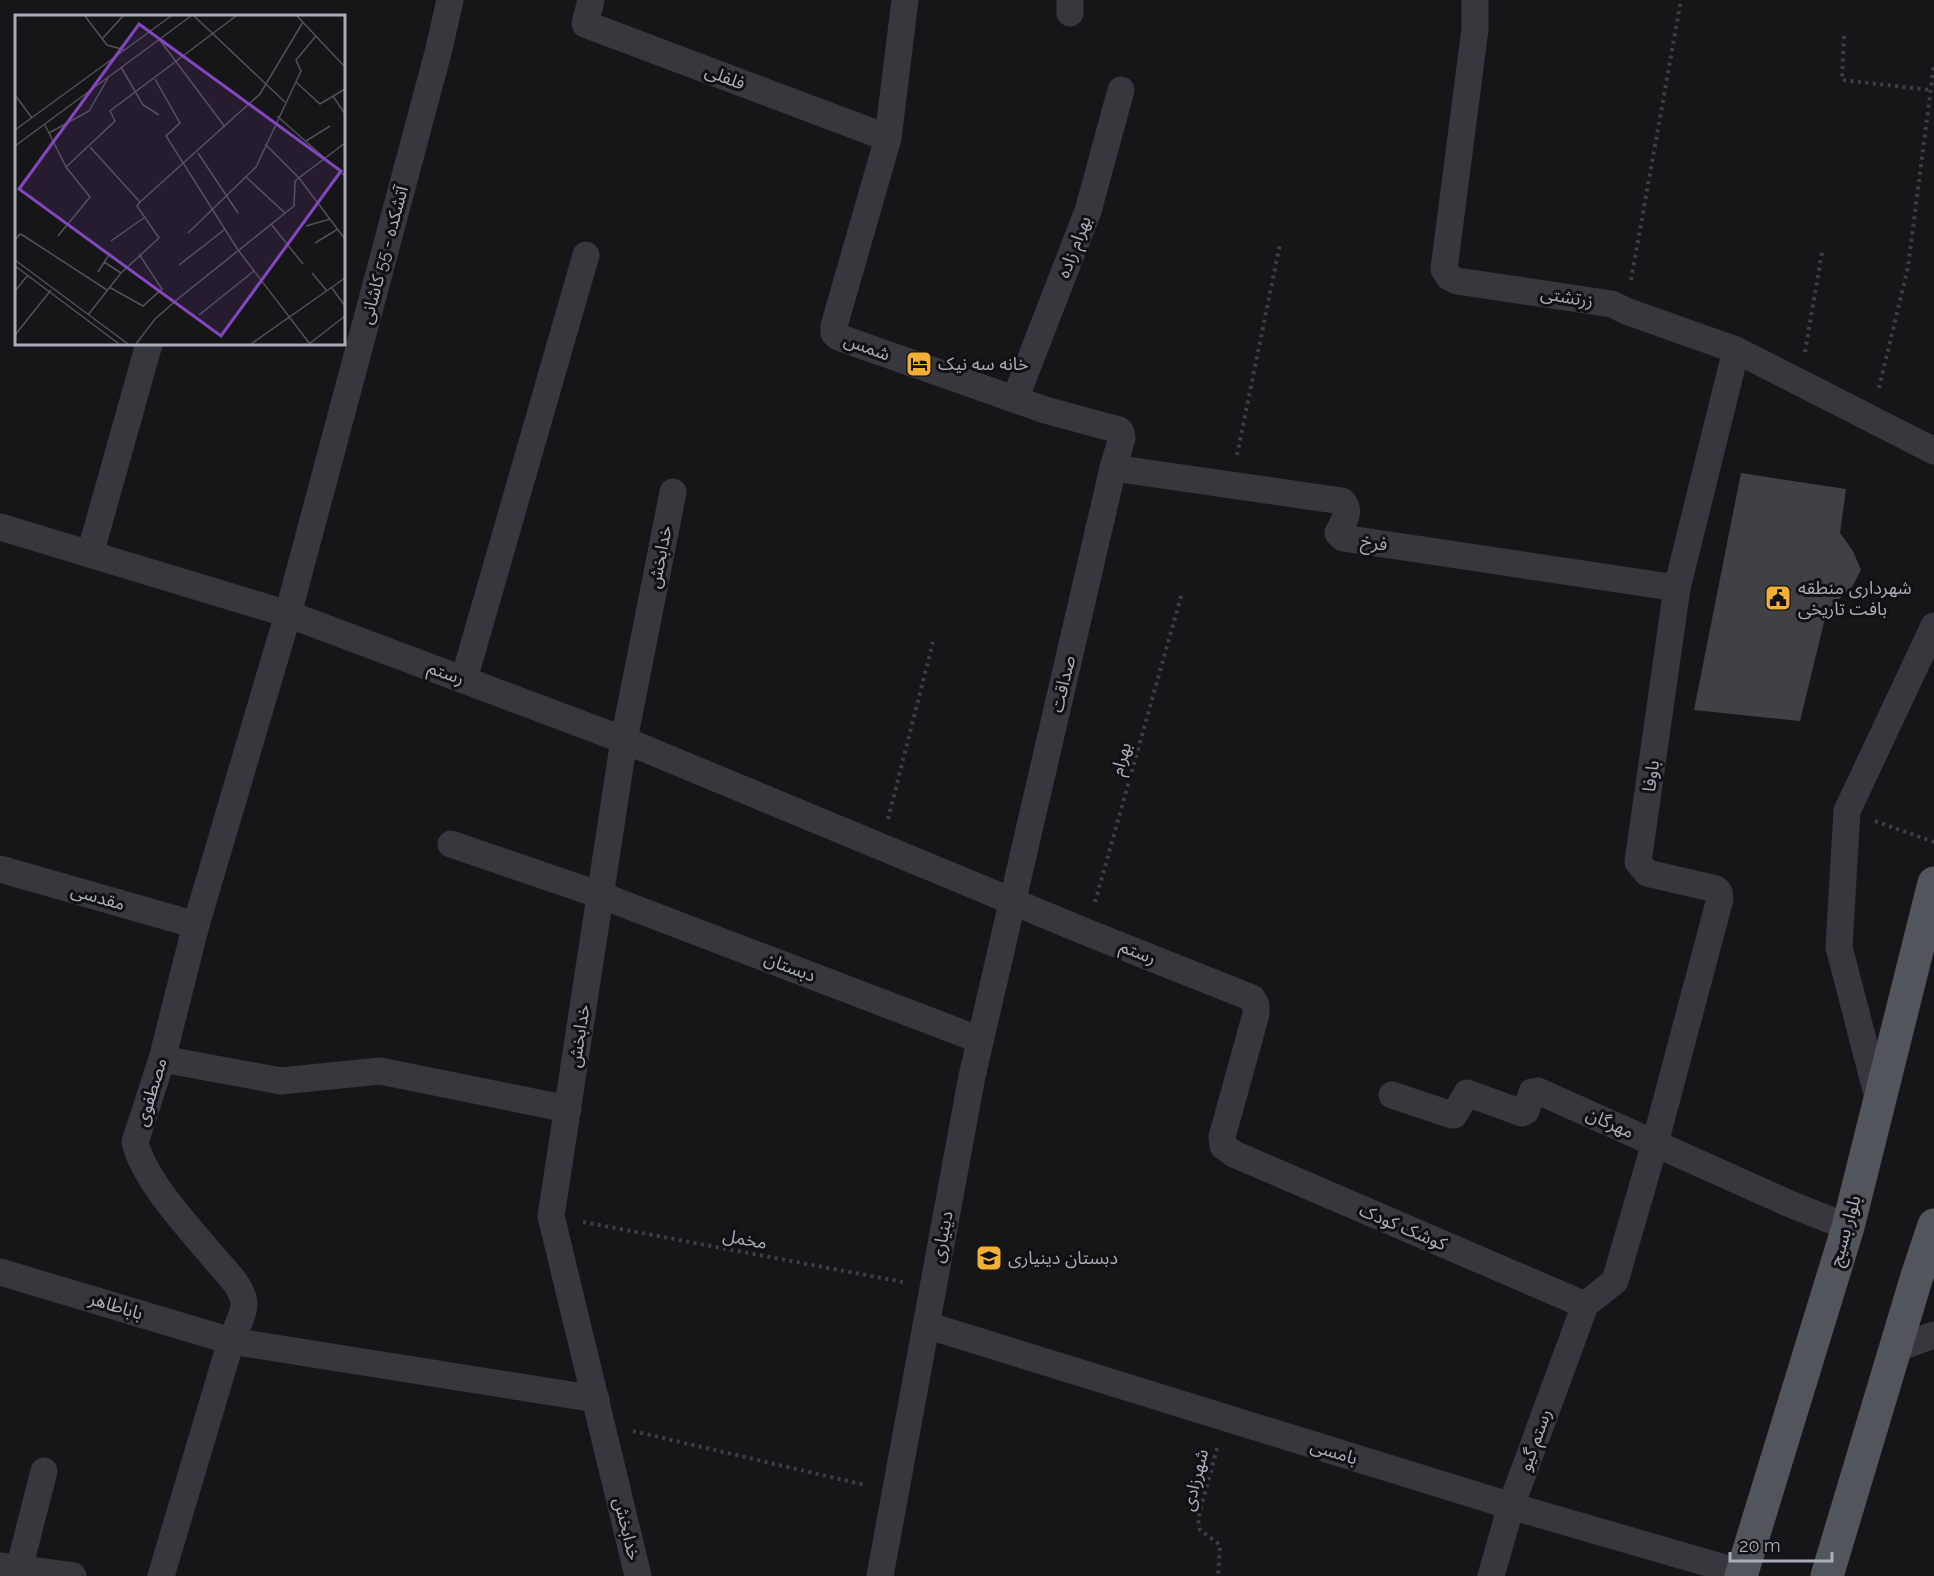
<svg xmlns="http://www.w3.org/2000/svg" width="1934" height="1576" font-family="Raleway,'Noto Sans Arabic',sans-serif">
<rect width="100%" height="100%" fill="#161618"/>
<polygon fill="#404145" points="1741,473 1846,489 1840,533 1853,551 1861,570 1852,587 1827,610 1800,721 1694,710"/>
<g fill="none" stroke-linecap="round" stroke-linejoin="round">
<g stroke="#3d3f44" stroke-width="4" stroke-dasharray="3 4.5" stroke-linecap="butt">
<polyline points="1844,36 1842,80 1931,90"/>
<polyline points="1631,280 1681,0"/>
<polyline points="1805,352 1822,252"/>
<polyline points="1879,388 1908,267 1934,64"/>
<polyline points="1237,455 1280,244"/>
<polyline points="888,819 933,642"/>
<polyline points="1875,821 1934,842"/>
<polyline points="1095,902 1182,593"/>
<polyline points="583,1222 903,1282"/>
<polyline points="633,1431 865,1485"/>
<polyline points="1217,1448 1198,1519 1200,1530 1220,1545 1218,1576"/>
</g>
<g stroke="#37383d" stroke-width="27">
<polyline points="591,0 585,24 888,138"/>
<polyline points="1070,0 1070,13"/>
<polyline points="1475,0 1475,29 1444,269 1449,277 1457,281 1612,304 1626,311 1736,350 1934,451"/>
<polyline points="1015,399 1088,211 1121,90"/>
<path d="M1113,468L1342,501C1352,511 1343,522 1338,533L1343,538L1677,588"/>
<polyline points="0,527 288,614 624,740 1086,932 1252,998 1256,1005 1256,1014 1222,1137 1223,1146 1234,1154 1585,1305"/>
<polyline points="90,554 149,344"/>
<polyline points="464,679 586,255"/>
<polyline points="451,844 600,895 980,1040"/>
<polyline points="0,869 196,925"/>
<polyline points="162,1059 281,1081 380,1071 568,1109"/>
<polyline points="1392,1095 1452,1115 1454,1115 1467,1093 1522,1113 1526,1111 1532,1092 1538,1091 1790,1204 1848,1227"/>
<polyline points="1879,1102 1839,947 1847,811 1934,626"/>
<polyline points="0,1272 231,1341 596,1399"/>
<polyline points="1585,1305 1615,1281 1655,1143 1720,899 1719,892 1716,889 1647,873 1638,862 1677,588 1736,350"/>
<polyline points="926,1325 1511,1506 1742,1573"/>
<polyline points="1895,1349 1934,1335"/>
<polyline points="0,1566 73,1576"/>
<polyline points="19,1569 44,1471"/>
<path d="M161,1576L231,1341C235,1330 245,1313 244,1302C241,1285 226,1272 216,1260C191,1230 143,1179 135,1142L162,1059L196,925L288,614L439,49L450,0"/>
<polyline points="638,1576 551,1216 624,740 673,492"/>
<polyline points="880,1576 972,1076 1113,468 1122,438 1121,432 1119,430 1045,410 838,337 834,333 834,326 888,138 905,0"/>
<polyline points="1491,1576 1511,1506 1585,1305"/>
</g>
<g stroke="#53555c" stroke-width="33">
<polyline points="1741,1576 1848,1227 1934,883"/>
<polyline points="1827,1576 1917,1276 1934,1225"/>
</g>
</g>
<defs>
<g id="hotel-square" transform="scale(1.35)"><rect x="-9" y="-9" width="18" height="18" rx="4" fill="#f2b134" stroke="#111113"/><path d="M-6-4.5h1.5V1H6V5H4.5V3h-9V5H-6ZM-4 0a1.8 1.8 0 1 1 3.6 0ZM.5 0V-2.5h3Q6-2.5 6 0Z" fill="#111"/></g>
<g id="civic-square" transform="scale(1.35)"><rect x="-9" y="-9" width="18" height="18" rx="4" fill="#f2b134" stroke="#111113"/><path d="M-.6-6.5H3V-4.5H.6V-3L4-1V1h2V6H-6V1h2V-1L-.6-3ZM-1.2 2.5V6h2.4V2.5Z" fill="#111"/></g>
<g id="school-square" transform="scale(1.35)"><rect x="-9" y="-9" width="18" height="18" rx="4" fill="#f2b134" stroke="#111113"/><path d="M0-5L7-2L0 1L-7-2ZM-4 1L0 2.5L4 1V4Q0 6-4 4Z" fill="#111"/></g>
</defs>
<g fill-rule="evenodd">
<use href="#hotel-square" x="919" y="364"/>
<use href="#civic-square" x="1778" y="598"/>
<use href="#school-square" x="989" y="1258"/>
</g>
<g text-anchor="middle" stroke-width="6" stroke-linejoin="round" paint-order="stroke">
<g font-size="18" fill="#a8adb8" stroke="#111113">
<text transform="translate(725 77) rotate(21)" y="6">فلفلی</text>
<text transform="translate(1074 247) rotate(-69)" y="6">بهرام زاده</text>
<text transform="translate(384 255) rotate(-75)" y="6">آتشکده - 55 کاشانی</text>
<text transform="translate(1567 297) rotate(9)" y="6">زرتشتی</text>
<text transform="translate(867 347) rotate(20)" y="6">شمس</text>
<text transform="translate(1374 543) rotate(8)" y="6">فرخ</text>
<text transform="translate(660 557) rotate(-79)" y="6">خدابخش</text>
<text transform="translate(446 673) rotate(20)" y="6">رستم</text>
<text transform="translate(1063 684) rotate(-77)" y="6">صداقت</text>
<text transform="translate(1121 759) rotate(-74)" y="6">بهرام</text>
<text transform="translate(1651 776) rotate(-82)" y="6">باوفا</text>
<text transform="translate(98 897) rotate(16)" y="6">مقدسی</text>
<text transform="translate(1138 952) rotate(22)" y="6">رستم</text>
<text transform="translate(790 967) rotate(21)" y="6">دبستان</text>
<text transform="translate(579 1036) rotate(-81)" y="6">خدابخش</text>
<text transform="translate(151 1092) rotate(-73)" y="6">مصطفوی</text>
<text transform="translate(1610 1123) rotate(24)" y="6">مهرگان</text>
<text transform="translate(1403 1227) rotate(23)" y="6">کوشک کودک</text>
<text transform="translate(1845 1231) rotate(-74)" y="6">بلوار بسیج</text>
<text transform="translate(942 1237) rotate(-79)" y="6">دینیاری</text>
<text transform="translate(745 1239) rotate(11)" y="6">مخمل</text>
<text transform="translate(116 1306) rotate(17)" y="6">باباطاهر</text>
<text transform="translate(1535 1440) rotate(-70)" y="6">رستم گیو</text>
<text transform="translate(1334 1452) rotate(17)" y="6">بامسی</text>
<text transform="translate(1195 1480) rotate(-76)" y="6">شهرزادی</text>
<text transform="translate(627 1529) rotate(76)" y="6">خدابخش</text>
</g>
<g font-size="18" fill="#a8adb8" stroke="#111113" text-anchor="start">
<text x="938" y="370">خانه سه نیک</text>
<text x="1798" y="594">شهرداری منطقه<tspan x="1798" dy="21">بافت تاریخی</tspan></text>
<text x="1008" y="1264">دبستان دینیاری</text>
</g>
</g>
<g transform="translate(15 15)">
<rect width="330" height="330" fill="#161618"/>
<path fill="none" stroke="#505258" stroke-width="1.5" d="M70,1L92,30L110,35M179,1L270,87M282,1L330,52M87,24L108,1M144,24L210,112M106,52L128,90L144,100M140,64L165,108L151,121L223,235L295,329M281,67L305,89L330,74M0,80L17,103M318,81L330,99M262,101L330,161M30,110L51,152L75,182L43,221M0,115L156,1M34,118L74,96L93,63M291,126L315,111M250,129L284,163L330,224M0,131L176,1M75,132L125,187M183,138L223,198M51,152L100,106L95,96L221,1M231,162L270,198M125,187L245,79L288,7M256,209L288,249M291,211L315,204M173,218L241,152L286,56L281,45L301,21M0,225L5,219L9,221L92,275M96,226L130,202M300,228L323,214M0,245L113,329M89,247L106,258M164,250L209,215M0,251L104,329M83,257L95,238M297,258L312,276M94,272L128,291L147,274L124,239M317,273L330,291M0,276L13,260M73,300L106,258L144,223L122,191L125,187M184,300L239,256M0,320L36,275M121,329L140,304L164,283L279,191L280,166L330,128M236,329L330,263M294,329L330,301"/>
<path fill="#8446be" fill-opacity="0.15" stroke="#8446be" stroke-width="3" d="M124,9L326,156L206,321L4,174Z"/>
<rect width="330" height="330" fill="none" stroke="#a8adb8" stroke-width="3"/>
</g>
<path d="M1730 1552v9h102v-9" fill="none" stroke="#a8adb8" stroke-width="3"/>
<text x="1739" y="1552" font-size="18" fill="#a8adb8" stroke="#111113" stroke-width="4.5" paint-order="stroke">20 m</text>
</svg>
